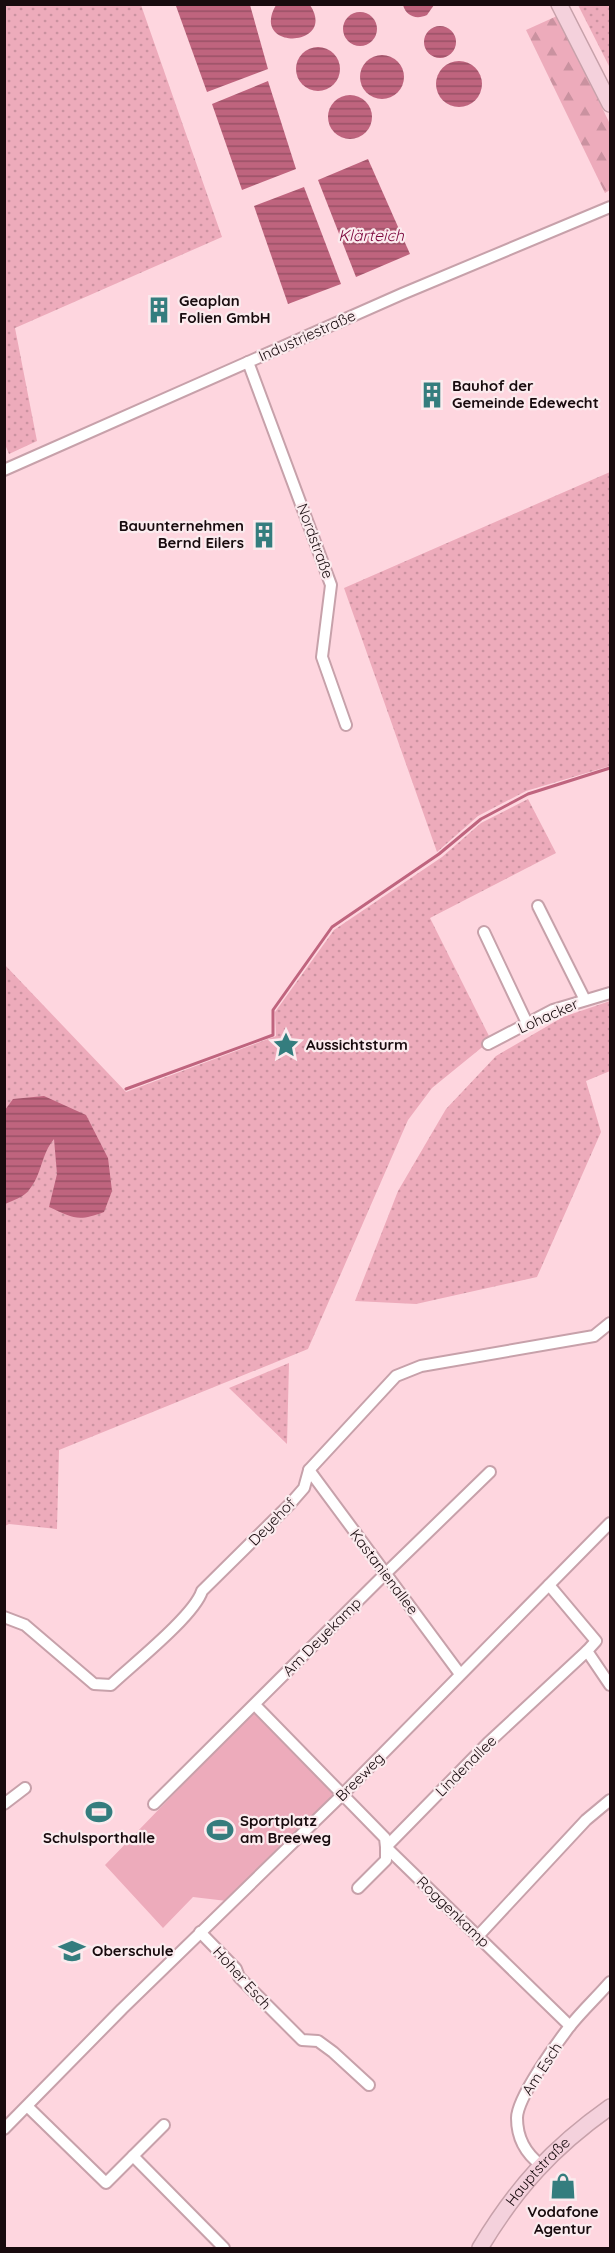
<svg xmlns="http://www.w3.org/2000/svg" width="615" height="2253" font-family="Quicksand,sans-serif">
<defs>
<pattern id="green-dots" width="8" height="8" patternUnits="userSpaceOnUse" patternTransform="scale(1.5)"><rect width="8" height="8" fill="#edabbb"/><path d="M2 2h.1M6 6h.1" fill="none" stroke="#ca92a0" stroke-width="1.8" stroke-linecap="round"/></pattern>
<pattern id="forest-firs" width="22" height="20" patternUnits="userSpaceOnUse" patternTransform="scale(1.5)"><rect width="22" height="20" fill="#edabbb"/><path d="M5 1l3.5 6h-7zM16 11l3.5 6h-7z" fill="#ca92a0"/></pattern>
<pattern id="water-rules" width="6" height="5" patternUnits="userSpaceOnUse" patternTransform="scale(1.5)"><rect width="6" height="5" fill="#bf647e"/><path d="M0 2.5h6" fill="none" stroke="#9a5166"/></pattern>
</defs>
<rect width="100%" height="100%" fill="#fed6df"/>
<g fill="url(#green-dots)">
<polygon points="5,4 141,5 222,237 15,328 37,441 9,454 4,442"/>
<polygon points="578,5 610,5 610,68"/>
<polygon points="610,472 610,766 526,791 478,816 437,852 344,588"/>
<polygon points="528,799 556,853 430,918 491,1040 432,1088 408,1120 308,1349 59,1450 57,1529 9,1524 5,1526 4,964 126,1092 276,1036 275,1012 334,930 442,857 481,823"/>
<polygon points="610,1001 610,1071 586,1081 601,1132 537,1277 416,1304 355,1301 398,1191 446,1109 496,1056 563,1017"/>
<polygon points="289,1363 287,1444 229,1388"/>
</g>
<polygon fill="url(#forest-firs)" points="557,16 610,124 610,190 605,193 526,30"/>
<polygon fill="#edabbb" points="253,1712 337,1794 227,1901 193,1897 163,1928 105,1865"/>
<g fill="url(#water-rules)">
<polygon points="178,5 250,5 268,69 207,92 176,6"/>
<path d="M276,5H310C338,48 249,51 276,5Z"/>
<path d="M403,5V4L434,5L427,15C416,20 406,16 403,5Z"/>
<circle cx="360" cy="29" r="17"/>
<circle cx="440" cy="42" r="16"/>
<circle cx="318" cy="69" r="22"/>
<circle cx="382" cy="77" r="22"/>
<circle cx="459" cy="84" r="23"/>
<polygon points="268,81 296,169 242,190 212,104"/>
<circle cx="350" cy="117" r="22"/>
<polygon points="368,159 410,254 356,277 318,180"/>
<polygon points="304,187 341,284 288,304 254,206"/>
<path d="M44,1096L86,1115L108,1158L112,1191L104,1212C78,1222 73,1218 49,1207L57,1174L54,1139C41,1154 42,1175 29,1190C24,1197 12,1201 5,1204V1110L13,1099Z"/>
</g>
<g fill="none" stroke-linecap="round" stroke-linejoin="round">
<polyline stroke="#bf647e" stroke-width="3" points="126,1089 273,1035 273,1010 332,927 439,854 481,819 528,794 610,768"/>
<g stroke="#c7a1aa" stroke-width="14">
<g id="street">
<polyline points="248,362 331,585 322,657 346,725"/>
<polyline points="4,470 402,294 610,207"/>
<polyline points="538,906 585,1000"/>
<polyline points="484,932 527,1023"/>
<polyline points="488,1044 553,1010 610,993"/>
<polyline points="309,1470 460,1674"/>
<polyline points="549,1585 596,1641 587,1651 610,1685"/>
<path d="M4,1617L25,1625L94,1684L111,1685C132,1665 194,1616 202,1591L290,1504L304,1488L309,1470L396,1376L421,1366L594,1336L610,1323"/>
<polyline points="255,1705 385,1838 386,1847 570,2026"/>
<polyline points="4,1804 25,1788"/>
<polyline points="154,1804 385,1574 490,1472"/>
<polyline points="358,1888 386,1860 386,1847 488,1743 587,1651"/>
<polyline points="200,1932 236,1969 239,1977 302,2040 318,2041 333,2052 369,2085"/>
<polyline points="479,1935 586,1820 610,1800"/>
<polyline points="28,2107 106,2183 164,2125"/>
<polyline points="4,2129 122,2009 342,1795 610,1523"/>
<polyline points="133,2156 224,2248"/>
<path d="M541,2165C525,2153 517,2138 517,2118C517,2098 556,2044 570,2026C582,2011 597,1997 610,1982"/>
</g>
</g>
<g stroke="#c7a1aa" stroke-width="18">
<g id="secondary">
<polyline points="559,4 610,104"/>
<path id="s1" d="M480,2248C516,2188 552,2148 610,2107"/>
</g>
</g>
<use href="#street" stroke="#fff" stroke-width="10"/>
<use href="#secondary" stroke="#f4d1dc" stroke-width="15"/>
</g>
<defs>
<g id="building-bare" transform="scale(2.07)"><path d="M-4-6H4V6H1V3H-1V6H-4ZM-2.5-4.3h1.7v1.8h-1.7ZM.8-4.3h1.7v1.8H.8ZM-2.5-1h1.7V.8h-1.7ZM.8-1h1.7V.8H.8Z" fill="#347d7e" stroke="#fbebee" stroke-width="2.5" paint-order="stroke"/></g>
<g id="sight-bare" transform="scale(2.07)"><path d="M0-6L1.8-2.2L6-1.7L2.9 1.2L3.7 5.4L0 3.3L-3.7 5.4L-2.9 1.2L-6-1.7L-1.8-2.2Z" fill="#347d7e" stroke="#fbebee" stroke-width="2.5" paint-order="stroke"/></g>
<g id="stadium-bare" transform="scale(2.07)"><path d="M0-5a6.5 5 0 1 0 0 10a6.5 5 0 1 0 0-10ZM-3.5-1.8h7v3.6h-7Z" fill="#347d7e" stroke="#fbebee" stroke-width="2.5" paint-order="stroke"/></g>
<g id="school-bare" transform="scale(2.07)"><path d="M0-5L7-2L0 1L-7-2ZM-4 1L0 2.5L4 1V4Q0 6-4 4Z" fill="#347d7e" stroke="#fbebee" stroke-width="2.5" paint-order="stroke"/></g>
<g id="shop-bare" transform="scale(2.07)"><path d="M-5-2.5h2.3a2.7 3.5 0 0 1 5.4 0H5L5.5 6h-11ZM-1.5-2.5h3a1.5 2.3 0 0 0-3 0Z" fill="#347d7e" stroke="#fbebee" stroke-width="2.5" paint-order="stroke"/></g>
</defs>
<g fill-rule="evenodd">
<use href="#building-bare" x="159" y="310"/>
<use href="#building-bare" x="432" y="395"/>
<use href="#building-bare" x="264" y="535"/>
<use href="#sight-bare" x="286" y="1045"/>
<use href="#stadium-bare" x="99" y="1812"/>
<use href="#stadium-bare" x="220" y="1830"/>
<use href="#school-bare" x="72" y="1951"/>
<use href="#shop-bare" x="563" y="2186"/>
</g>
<g text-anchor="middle" stroke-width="4.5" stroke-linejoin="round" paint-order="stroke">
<g font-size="15" font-weight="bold" fill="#180b0e" stroke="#fbebee" text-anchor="start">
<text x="179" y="306">Geaplan<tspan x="179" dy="17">Folien GmbH</tspan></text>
<text x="452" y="391">Bauhof der<tspan x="452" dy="17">Gemeinde Edewecht</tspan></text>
<text x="244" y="531" text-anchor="end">Bauunternehmen<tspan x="244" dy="17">Bernd Eilers</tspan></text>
<text x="306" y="1050">Aussichtsturm</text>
<text x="240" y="1826">Sportplatz<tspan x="240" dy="17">am Breeweg</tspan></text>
<text x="99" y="1843" text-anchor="middle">Schulsporthalle</text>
<text x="92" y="1956">Oberschule</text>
<text x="563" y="2217" text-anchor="middle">Vodafone<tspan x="563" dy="17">Agentur</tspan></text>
</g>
<g font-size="15" fill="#180b0e" stroke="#fbebee">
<text transform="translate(307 336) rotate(-24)" y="5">Industriestraße</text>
<text transform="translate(315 541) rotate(70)" y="5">Nordstraße</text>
<text transform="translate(548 1016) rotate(-24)" y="5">Lohacker</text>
<text transform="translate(272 1522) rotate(-46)" y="5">Deyehof</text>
<text transform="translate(384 1572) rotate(53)" y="5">Kastanienallee</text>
<text transform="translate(322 1637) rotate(-45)" y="5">Am Deyekamp</text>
<text transform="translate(466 1766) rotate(-45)" y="5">Lindenallee</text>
<text transform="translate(360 1777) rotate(-45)" y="5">Breeweg</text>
<text transform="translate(453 1912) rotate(44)" y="5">Roggenkamp</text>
<text transform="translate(242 1978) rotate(48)" y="5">Hoher Esch</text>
<text transform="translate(542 2069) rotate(-57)" y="5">Am Esch</text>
<text dy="5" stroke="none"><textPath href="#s1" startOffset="96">Hauptstraße</textPath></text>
</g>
<g font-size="16" font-style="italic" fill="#7b033a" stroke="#fbebee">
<text x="371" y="241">Klärteich</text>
</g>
</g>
<rect width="615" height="2253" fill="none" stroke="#180b0e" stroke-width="12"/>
</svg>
